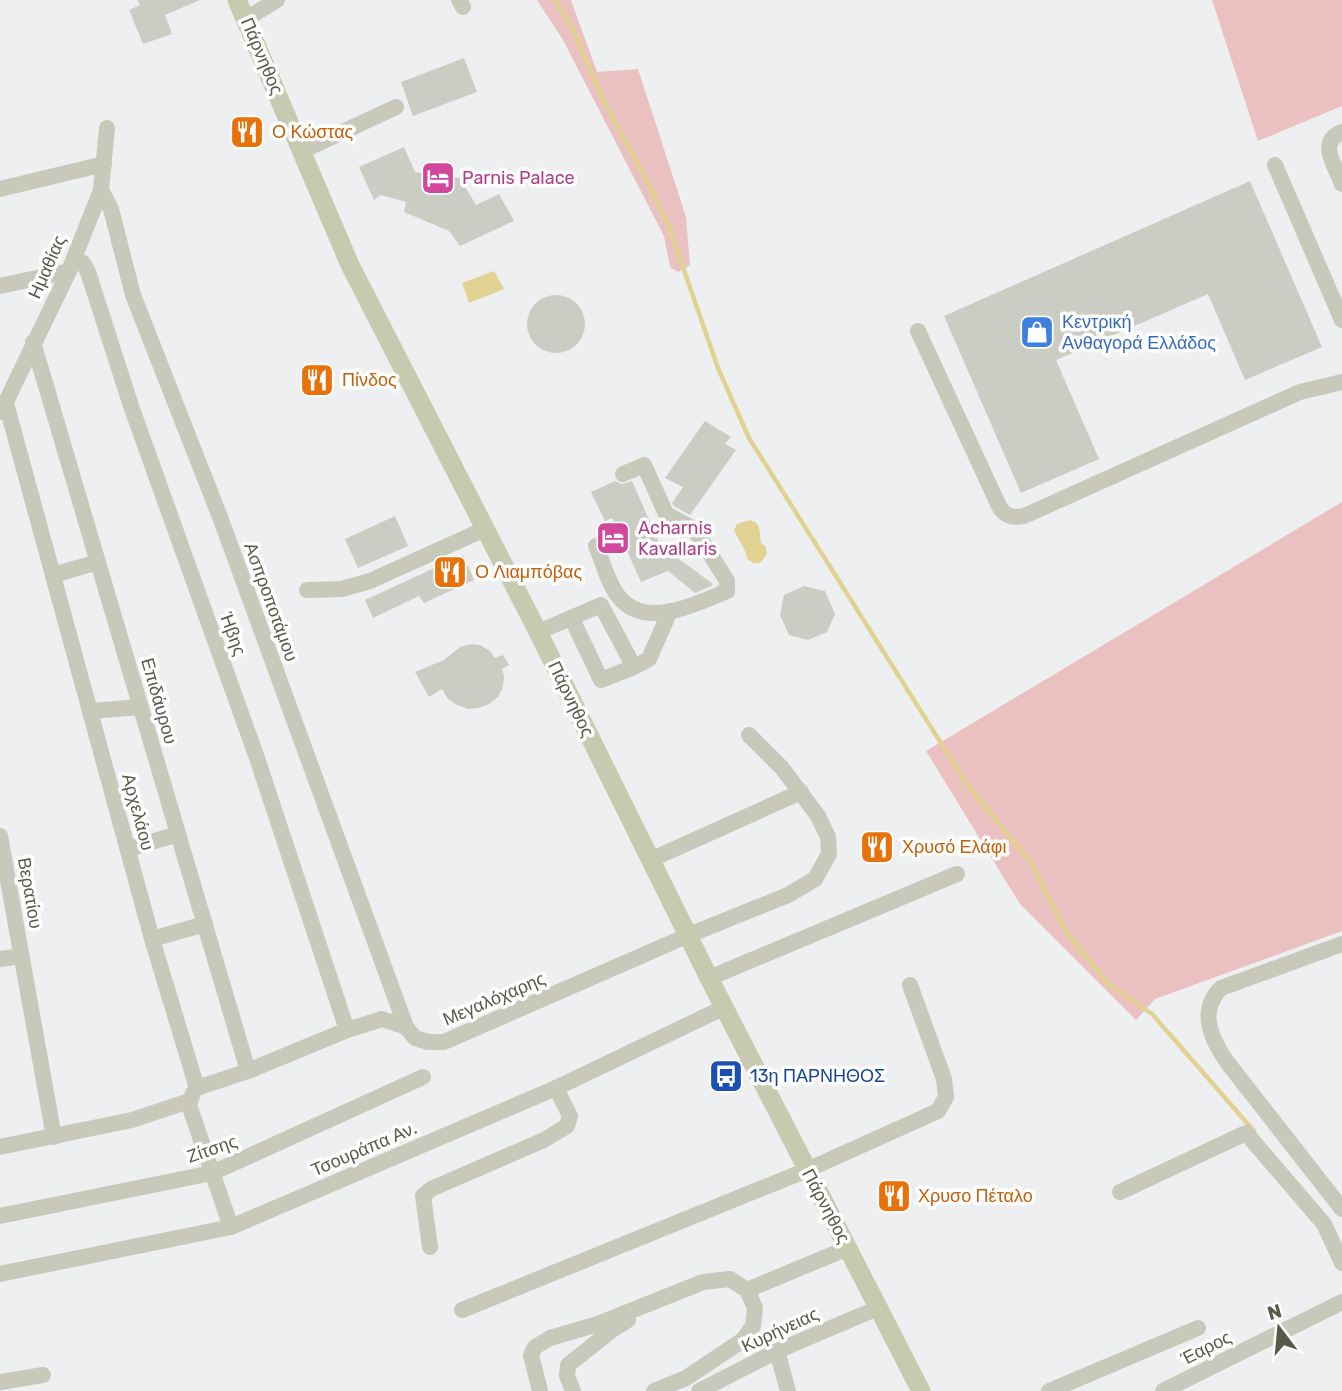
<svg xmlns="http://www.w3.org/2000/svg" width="1342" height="1391" font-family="Rubik,sans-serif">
<rect width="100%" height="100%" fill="#eeeff0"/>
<g fill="#eac0c1">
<polygon points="537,0 571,0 597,72 638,69 686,217 690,265 678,272 670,267 664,236 563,40"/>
<polygon points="1212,0 1342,0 1342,106 1258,141"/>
<polygon points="1342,502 1342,931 1155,999 1136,1020 1020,904 926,751"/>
</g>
<g fill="#e2d292">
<polygon points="494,271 504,289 469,303 462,283"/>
<path d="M750,520C762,523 759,532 761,543L766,547L767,554L760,563H754L747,559C746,548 738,540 734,530L737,524Z"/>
</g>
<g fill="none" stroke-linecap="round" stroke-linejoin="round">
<polyline stroke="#e2d292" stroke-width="4.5" points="555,0 574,32 603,100 645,177 669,227 718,368 749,438 968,786 1031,863 1066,932 1108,984 1152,1014 1254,1131"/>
</g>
<g fill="#cbcdc5">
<polygon points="137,0 200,0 165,15 172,34 143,44 129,10 140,5"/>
<polygon points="464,58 477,92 413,116 401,82"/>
<polygon points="404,147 415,172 460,178 476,205 499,194 514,221 460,246 449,231 404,212 406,202 381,195 374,200 359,167"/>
<polygon points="1250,181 1322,347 1245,380 1208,294 1056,360 1099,459 1021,493 944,316"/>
<circle cx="556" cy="324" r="29"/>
<polygon points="705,421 731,437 725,444 736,450 690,515 674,506 672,503 683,487 665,478"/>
<polygon points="615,481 622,484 632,481 660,545 713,584 711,586 695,593 668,571 641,582 612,518 605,521 591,492"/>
<polygon points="395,516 408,546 358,568 345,539"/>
<polygon points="463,555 474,580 424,603 419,596 373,618 365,600"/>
<polygon points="804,586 825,591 835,614 827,632 808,640 789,635 780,615 784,595"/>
<polygon points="470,644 480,645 490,651 495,658 503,655 509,665 502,669 504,676 503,687 498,697 489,704 479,708 468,709 457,705 448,699 442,689 429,697 415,672 444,660 460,647"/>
</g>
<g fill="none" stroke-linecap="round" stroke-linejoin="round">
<g stroke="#c8c9bb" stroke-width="16">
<polyline points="459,0 463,7"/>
<polyline points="246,19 277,0"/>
<path d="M1342,132C1317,142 1335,165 1342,184"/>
<polyline points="302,151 396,107"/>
<polyline points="1275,165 1342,320"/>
<polyline points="0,189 104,164"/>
<polyline points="101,190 111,209 133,295 220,517 406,1027"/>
<polyline points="74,258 83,263 88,272 131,406 257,758 347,1030"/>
<polyline points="0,286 69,271"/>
<path d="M918,331L1000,508C1007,517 1013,518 1024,516L1300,392L1342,382"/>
<polyline points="33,342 248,1071"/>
<polyline points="6,403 152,939 197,1088"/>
<polyline points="1,412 69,271 101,190 107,128"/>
<path d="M596,546C603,562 608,584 619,597C645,630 696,604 727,591V581L704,544L692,528L666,514L644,465L623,474"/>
<polyline points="53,575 98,562"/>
<polyline points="307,590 342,589 370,581 485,529"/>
<polyline points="572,619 601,680 634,667"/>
<polyline points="538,632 601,605 634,667 649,659 670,611"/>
<polyline points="90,711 141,707"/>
<polyline points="0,836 54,1137"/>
<polyline points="128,849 178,834"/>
<polyline points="650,860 801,792"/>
<polyline points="152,939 205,924"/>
<path d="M1342,944L1221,988C1198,1011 1211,1039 1227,1062L1342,1209"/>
<polyline points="0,959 22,956"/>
<polyline points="709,978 957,874"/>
<polyline points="197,1088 248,1071 347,1030 382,1019 406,1027 415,1038 428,1042 444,1042 689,935 788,895 815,879 829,854 828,837 818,816 782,768 749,735"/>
<polyline points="193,1093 189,1105 231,1227"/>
<polyline points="0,1147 132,1120 189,1101"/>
<polyline points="1120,1192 1246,1133 1324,1224 1342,1263"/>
<polyline points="0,1216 212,1173 423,1077"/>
<polyline points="430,1247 423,1196 431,1189 544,1140 567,1126 570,1116 556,1088"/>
<polyline points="0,1274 231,1227 556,1088 725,1007"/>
<polyline points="747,1290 848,1248"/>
<polyline points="462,1310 807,1170 938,1111 946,1097 944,1079 910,985"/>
<polyline points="777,1351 788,1391"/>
<polyline points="0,1382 43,1375"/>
<polyline points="540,1391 531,1355 535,1347 550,1338 598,1324 703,1282 730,1279 747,1290 755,1308 753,1326 743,1340 686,1378 654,1391"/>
<polyline points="573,1391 567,1376 568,1365 612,1330 628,1320"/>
<polyline points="699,1391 777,1351 878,1308"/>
<polyline points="1049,1391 1198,1328"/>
<polyline points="1163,1391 1342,1302"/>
</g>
<polyline stroke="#c8cab0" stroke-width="19" points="237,0 350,265 538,632 709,978 921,1391"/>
</g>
<defs>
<g id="restaurant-square" transform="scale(1.75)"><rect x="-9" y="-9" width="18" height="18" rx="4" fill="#e8710a" stroke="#fff"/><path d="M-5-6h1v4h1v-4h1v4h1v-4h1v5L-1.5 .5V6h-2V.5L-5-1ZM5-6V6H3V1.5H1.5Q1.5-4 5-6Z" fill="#fff"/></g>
<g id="hotel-square" transform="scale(1.75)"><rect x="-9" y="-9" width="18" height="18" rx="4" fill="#d1479c" stroke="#fff"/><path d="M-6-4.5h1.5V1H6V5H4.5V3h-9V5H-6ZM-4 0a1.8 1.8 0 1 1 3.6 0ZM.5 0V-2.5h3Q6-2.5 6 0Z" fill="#fff"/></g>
<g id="shop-square" transform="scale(1.75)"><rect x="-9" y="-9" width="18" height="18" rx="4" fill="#3f7fe0" stroke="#fff"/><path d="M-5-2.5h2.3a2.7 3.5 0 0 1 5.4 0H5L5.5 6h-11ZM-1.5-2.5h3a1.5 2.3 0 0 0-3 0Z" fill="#fff"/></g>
<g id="bus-square" transform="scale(1.75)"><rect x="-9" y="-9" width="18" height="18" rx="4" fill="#1a4fb4" stroke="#fff"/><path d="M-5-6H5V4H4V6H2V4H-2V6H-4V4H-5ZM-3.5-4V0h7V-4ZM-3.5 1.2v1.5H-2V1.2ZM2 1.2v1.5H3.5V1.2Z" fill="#fff"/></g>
</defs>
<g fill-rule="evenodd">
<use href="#restaurant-square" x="247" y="132"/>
<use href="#hotel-square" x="438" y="178"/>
<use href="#shop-square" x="1037" y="332"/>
<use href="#restaurant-square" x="317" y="380"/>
<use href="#hotel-square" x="613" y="538"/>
<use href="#restaurant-square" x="450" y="572"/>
<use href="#restaurant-square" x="877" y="847"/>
<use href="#bus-square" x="726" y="1076"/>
<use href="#restaurant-square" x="894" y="1196"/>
</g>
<g text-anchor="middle" stroke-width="7" stroke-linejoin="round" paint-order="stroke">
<g font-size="18" fill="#585948" stroke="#fff">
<text transform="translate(262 56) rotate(67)" y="6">Πάρνηθος</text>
<text transform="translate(47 267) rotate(-66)" y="6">Ημαθίας</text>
<text transform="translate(271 602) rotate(70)" y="6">Ασπροποτάμου</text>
<text transform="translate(233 634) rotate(70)" y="6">Ήβης</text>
<text transform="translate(571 699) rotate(64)" y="6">Πάρνηθος</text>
<text transform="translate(159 701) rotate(74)" y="6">Επιδάυρου</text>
<text transform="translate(138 812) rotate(75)" y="6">Αρχελάου</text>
<text transform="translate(30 893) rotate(80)" y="6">Βερατίου</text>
<text transform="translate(494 999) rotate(-23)" y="6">Μεγαλόχαρης</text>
<text transform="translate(212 1149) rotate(-19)" y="6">Ζίτσης</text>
<text transform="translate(364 1149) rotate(-23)" y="6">Τσουράπα Αν.</text>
<text transform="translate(826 1206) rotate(62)" y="6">Πάρνηθος</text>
<text transform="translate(780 1330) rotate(-25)" y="6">Κυρήνειας</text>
<text transform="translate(1206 1348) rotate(-27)" y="6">Έαρος</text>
</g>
<g font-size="18" fill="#c56008" stroke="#fff" text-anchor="start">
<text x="272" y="138">Ο Κώστας</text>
<text x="342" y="386">Πίνδος</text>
<text x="475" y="578">Ο Λιαμπόβας</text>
<text x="902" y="853">Χρυσό Ελάφι</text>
<text x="918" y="1202">Χρυσο Πέταλο</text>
</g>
<g font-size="18" fill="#b23c85" stroke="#fff" text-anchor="start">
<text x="462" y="184">Parnis Palace</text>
<text x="638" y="534">Acharnis<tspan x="638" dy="21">Kavallaris</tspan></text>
</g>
<g font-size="18" fill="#366cbe" stroke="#fff" text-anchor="start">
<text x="1062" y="328">Κεντρική<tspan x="1062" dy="21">Ανθαγορά Ελλάδος</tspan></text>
</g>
<g font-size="18" fill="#164399" stroke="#fff" text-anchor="start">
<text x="750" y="1082">13η ΠΑΡΝΗΘΟΣ</text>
</g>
</g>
<g transform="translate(1279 1328) rotate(344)" stroke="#ffffff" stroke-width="5" paint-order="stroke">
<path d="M0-5L12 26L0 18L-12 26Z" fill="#585948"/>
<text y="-10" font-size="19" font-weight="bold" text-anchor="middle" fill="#585948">N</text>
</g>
</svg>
